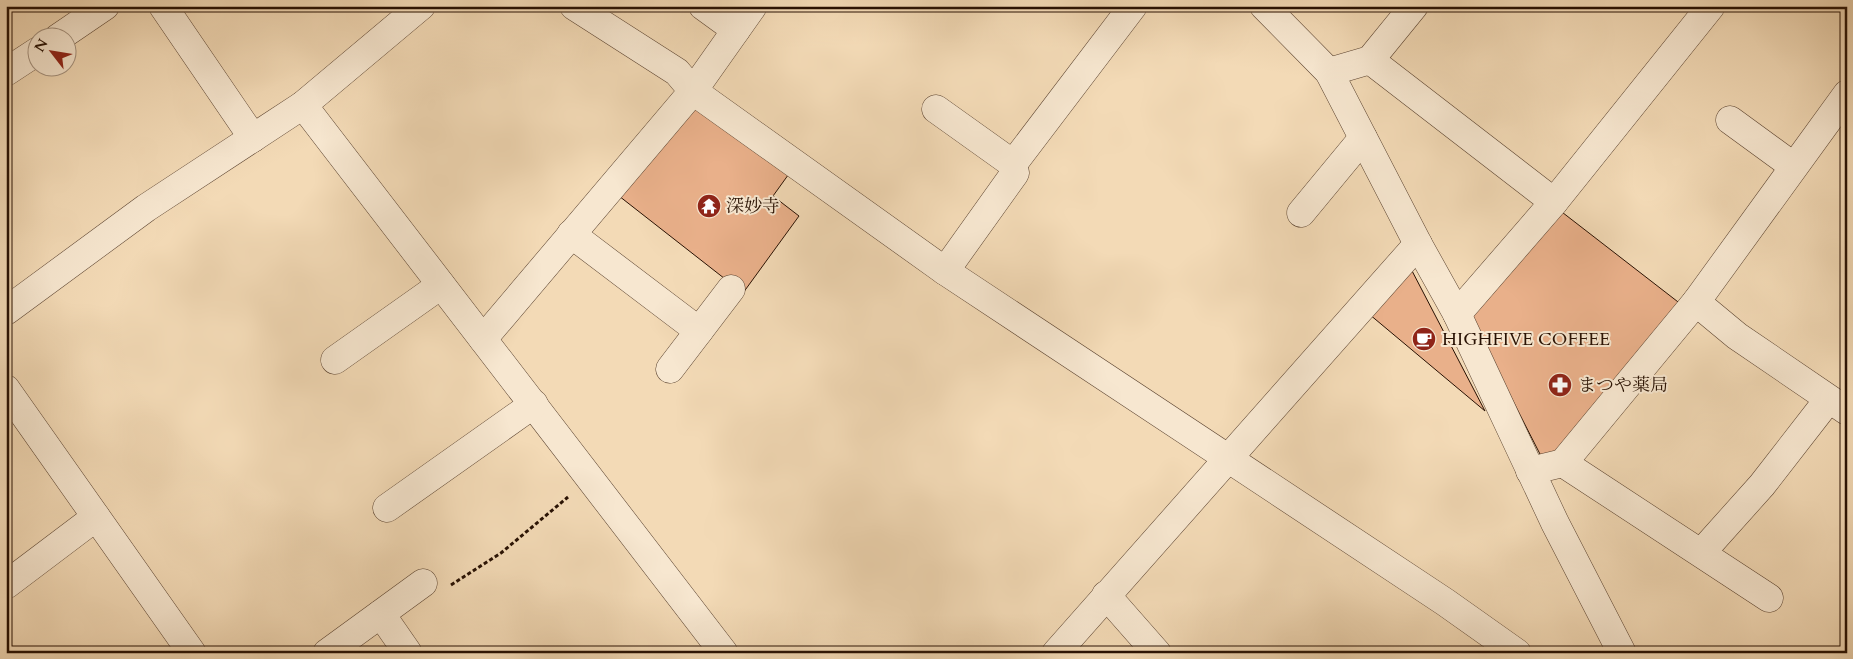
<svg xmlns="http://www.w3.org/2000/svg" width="1853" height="659" font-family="Cardo,'Noto Serif JP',serif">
<rect width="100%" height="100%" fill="#f3dab6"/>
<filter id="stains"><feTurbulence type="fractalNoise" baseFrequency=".004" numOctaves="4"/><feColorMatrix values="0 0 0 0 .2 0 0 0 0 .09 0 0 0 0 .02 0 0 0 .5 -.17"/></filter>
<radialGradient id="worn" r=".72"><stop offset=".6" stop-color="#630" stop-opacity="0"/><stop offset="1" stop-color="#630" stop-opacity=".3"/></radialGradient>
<g fill="#e9b08a" stroke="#281103">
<polygon points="703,107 791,171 773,196 799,216 743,293 619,196 690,110"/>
<polygon points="1558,209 1682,305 1556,456 1542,458 1468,313"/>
<polygon points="1410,267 1485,411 1369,314"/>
</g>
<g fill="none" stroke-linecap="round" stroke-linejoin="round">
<g stroke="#5b4330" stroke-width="29">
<g id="minor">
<polyline points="163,6 253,138"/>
<polyline points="574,6 677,72 693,91 945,271 1445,602 1517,653"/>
<polyline points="703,6 736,30"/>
<polyline points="58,38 105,6"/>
<polyline points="1370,60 1554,202"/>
<polyline points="6,72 38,51"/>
<polyline points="1329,72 1370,60 1414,6"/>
<polyline points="303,105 724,653"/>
<polyline points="936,109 1013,164 1133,6"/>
<polyline points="1730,120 1793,166"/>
<polyline points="1301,213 1363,138"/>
<polyline points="571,234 699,331 670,369"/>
<polyline points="945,271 1015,173 1013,164"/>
<polyline points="1696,302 1737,336 1847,411"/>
<polyline points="6,311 146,208 303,105 421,6"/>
<polyline points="1457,314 1554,202 1711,6"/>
<polyline points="699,331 731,289"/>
<polyline points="483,339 693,91 753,6"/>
<polyline points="335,360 441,285"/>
<polyline points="6,389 192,653"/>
<polyline points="1563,463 1769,598"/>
<polyline points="1530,471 1563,463 1696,302 1847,94"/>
<polyline points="387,508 534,404"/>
<polyline points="1702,552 1762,485 1828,400"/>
<polyline points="6,585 96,517"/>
<polyline points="1106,595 1157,653"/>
<polyline points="381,614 408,653"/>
<polyline points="327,653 423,583"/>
<polyline points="1056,653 1418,244"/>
</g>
</g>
<g stroke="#5b4330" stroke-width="29">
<polyline id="tertiary" points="1264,6 1329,72 1418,244 1457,314 1555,523 1622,653"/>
</g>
<polyline stroke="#281103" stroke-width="3" stroke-dasharray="4 2.5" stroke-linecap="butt" points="451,585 501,553 568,497"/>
<use href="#minor" stroke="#f7e7d0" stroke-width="28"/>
<use href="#tertiary" stroke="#f7e7d0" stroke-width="28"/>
</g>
<defs>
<g id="temple-disc" transform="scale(1.25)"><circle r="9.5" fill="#8f2418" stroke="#f7e7d0"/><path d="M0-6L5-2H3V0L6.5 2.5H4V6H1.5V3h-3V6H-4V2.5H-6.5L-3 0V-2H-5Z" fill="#fff"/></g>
<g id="cafe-disc" transform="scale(1.25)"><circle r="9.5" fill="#8f2418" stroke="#f7e7d0"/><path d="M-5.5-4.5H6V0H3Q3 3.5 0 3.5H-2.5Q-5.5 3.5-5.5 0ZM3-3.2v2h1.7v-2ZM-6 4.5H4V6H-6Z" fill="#fff"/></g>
<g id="pharmacy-disc" transform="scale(1.25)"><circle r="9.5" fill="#8f2418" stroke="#f7e7d0"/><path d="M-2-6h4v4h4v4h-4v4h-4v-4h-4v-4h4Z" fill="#fff"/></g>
</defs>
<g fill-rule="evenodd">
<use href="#temple-disc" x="709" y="206"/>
<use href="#cafe-disc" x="1424" y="339"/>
<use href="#pharmacy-disc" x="1560" y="385"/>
</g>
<g text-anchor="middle" stroke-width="4" stroke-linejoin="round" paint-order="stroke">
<g font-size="18" fill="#281103" stroke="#f7e7d0" text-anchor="start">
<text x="726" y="212">深妙寺</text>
<text x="1442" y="345">HIGHFIVE COFFEE</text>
<text x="1578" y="391">まつや薬局</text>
</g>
</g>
<rect width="1853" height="659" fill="none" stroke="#f3dab6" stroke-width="25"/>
<rect x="8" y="8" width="1838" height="644" fill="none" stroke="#281103" stroke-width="2.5"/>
<rect x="12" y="12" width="1828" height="634" fill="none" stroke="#281103"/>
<g transform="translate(52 52) rotate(301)"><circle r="24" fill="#f7e7d0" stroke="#a4917e"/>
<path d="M0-4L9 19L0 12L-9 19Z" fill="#8f2418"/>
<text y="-8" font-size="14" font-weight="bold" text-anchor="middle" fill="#281103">N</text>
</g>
<rect width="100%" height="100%" filter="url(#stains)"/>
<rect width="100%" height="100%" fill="url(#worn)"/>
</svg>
